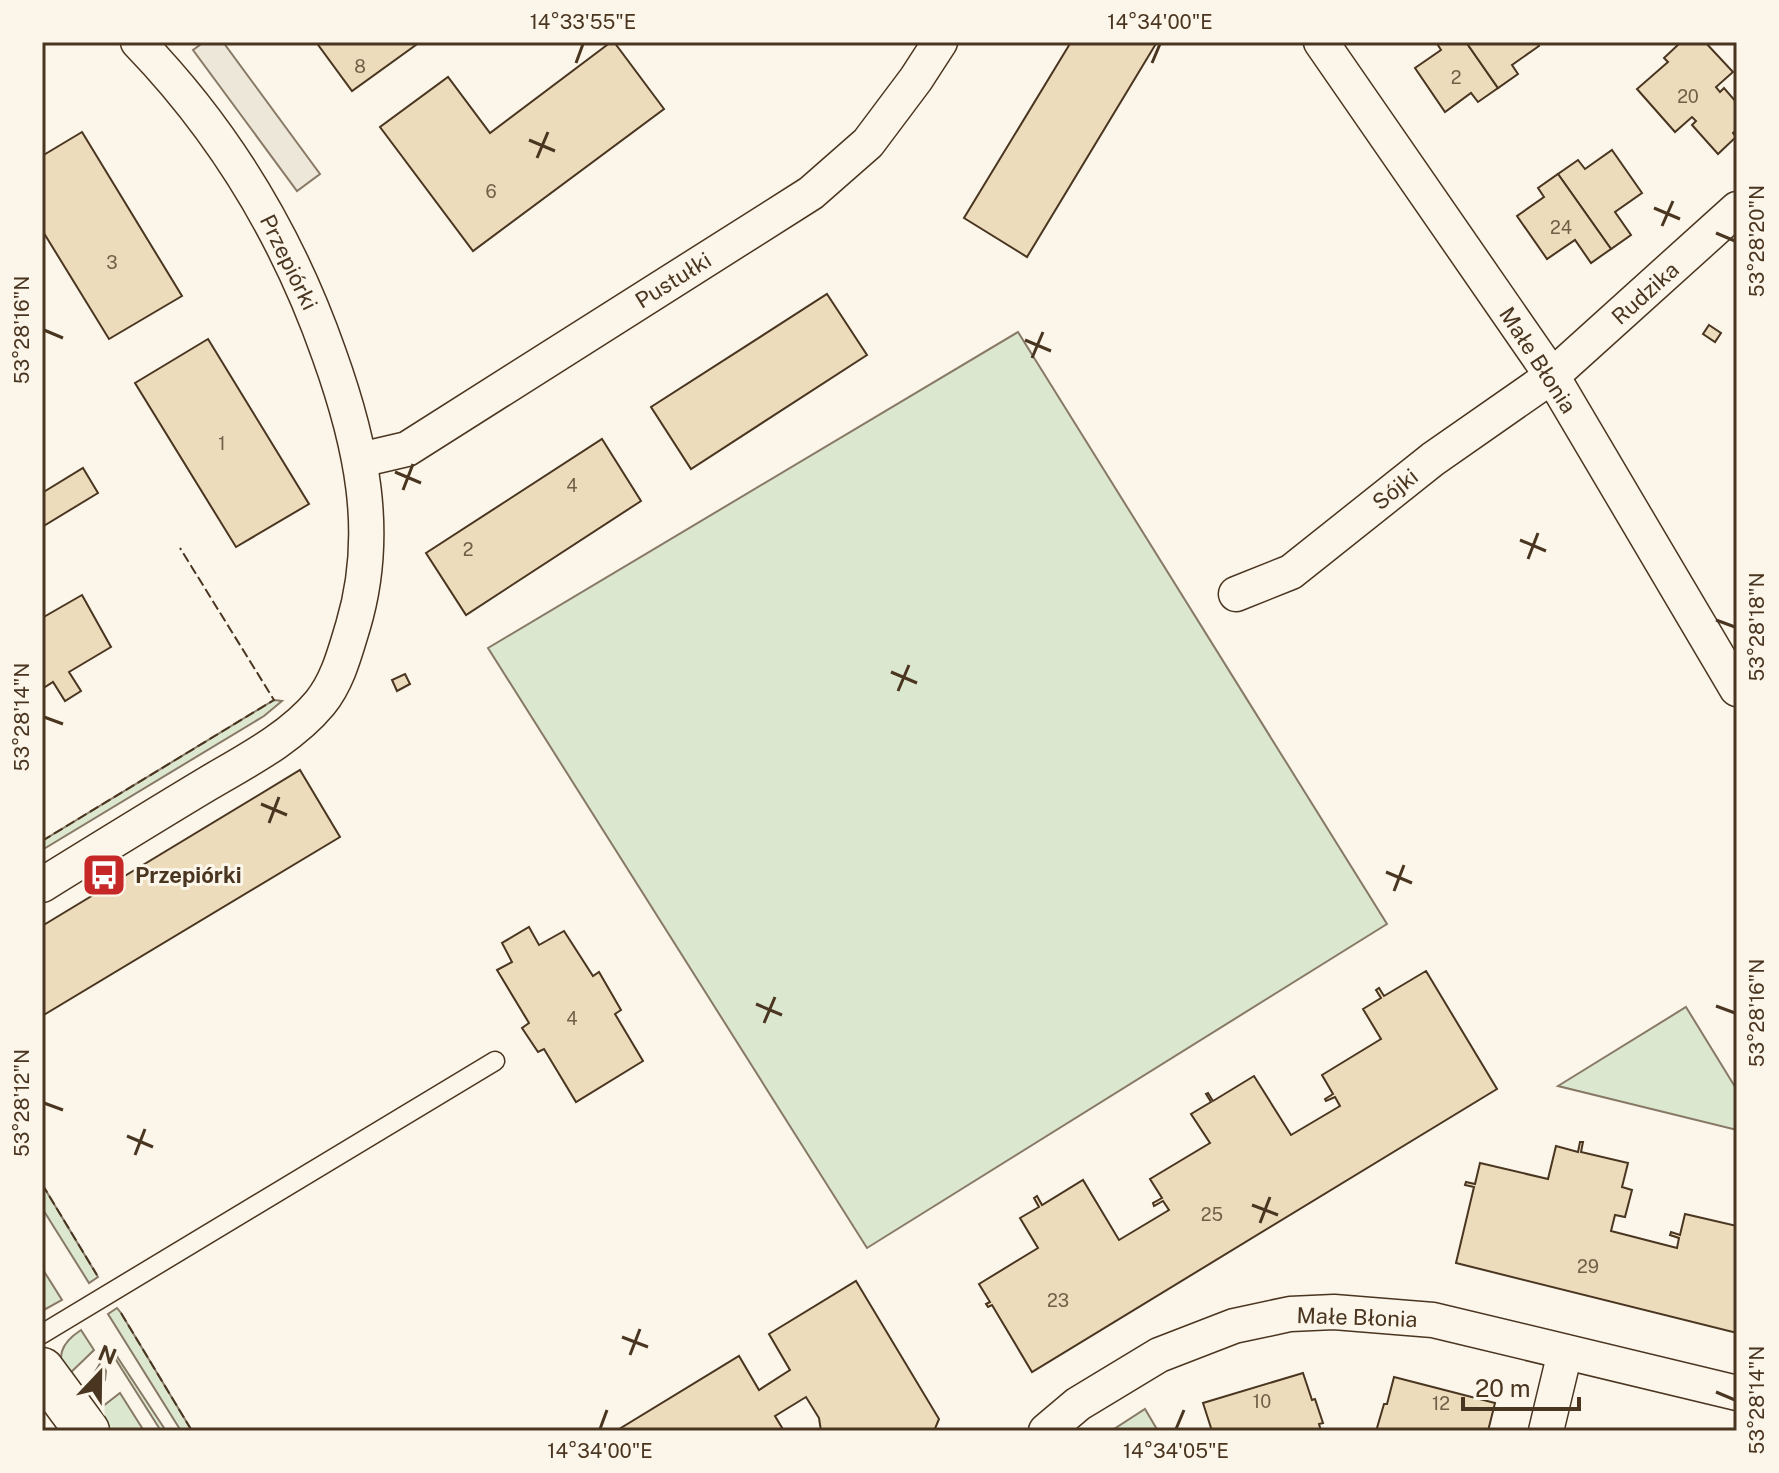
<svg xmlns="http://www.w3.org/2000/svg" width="1779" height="1473" font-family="'Public Sans',sans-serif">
<rect width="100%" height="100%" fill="#fbf6e9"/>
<g fill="#dce7d0" stroke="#887966" stroke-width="2">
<polygon points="1018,332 1387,924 867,1248 488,648"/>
<polygon points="274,700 282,701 264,716 42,850 42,841"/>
<polygon points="1686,1007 1737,1090 1737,1130 1558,1086"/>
<polygon points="42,1184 98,1277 89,1283 42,1208"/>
<polygon points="42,1268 62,1300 42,1311"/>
<polygon points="117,1308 121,1313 192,1431 181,1431 108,1314"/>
<path d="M81,1330L94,1350L63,1380C59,1356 58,1345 81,1330Z"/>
<polygon points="114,1350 118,1358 166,1431 161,1431 111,1352"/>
<polygon points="101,1362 106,1371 105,1380 80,1404 78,1400"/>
<polygon points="120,1393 144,1431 100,1431 89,1417"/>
<polygon points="1145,1409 1158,1431 1111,1431"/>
</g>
<polygon fill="#ede7d9" stroke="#887966" stroke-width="2" points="204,42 223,42 320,174 297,191 193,50"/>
<g fill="#ecdcbc" stroke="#4a3520" stroke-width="2">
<polygon points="316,42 420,42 352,91"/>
<polygon points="611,42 614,42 664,109 473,251 380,127 448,77 490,133"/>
<polygon points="1071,42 1157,42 1027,257 964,218"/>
<polygon points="1436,42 1466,42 1498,88 1478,102 1471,93 1445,112 1415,68 1441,50"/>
<polygon points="1466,42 1537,42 1539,46 1512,65 1518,74 1498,88"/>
<polygon points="1681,42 1705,42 1733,72 1716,87 1720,92 1724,88 1737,103 1737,129 1733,133 1736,137 1718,154 1692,125 1696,121 1692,117 1675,132 1637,89 1668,62 1664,58"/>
<polygon points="82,132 182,296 109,339 42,230 42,156"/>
<polygon points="1612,150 1642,193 1615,212 1631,235 1611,249 1558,174 1578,160 1585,169"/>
<polygon points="1558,174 1611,249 1591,263 1575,240 1547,259 1517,216 1544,197 1538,188"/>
<polygon points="827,294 867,355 691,469 651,407"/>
<polygon points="1709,325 1721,333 1715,342 1703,334"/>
<polygon points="208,339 309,504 236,547 135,383"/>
<polygon points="602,439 641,501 466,615 426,553"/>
<polygon points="83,468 98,493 42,527 42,493"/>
<polygon points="82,595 111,647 69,672 81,691 65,701 53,682 42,689 42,618"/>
<polygon points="405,674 410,684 397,691 392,680"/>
<polygon points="300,770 340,837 42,1016 42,926"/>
<polygon points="529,927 539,945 564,931 593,976 599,972 621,1010 615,1014 643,1061 576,1102 544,1049 538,1052 522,1028 529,1023 497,970 512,962 502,943"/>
<polygon points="1426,971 1497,1089 1032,1372 992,1305 988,1307 986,1304 990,1302 979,1284 1038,1248 1020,1218 1039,1207 1034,1198 1037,1196 1042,1205 1083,1180 1119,1240 1169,1210 1163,1201 1154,1206 1153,1203 1162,1198 1150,1179 1210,1143 1191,1114 1211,1102 1206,1094 1208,1093 1213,1101 1254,1076 1291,1135 1340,1106 1335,1097 1326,1101 1325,1099 1333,1094 1322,1075 1381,1039 1363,1009 1381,998 1376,990 1379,988 1384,996"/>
<polygon points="1580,1142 1583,1142 1581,1152 1628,1163 1622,1187 1632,1190 1625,1217 1615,1215 1611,1231 1677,1248 1679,1238 1670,1235 1671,1232 1680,1235 1685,1214 1737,1226 1737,1333 1456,1263 1474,1187 1465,1185 1466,1182 1475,1184 1480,1163 1548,1179 1556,1146 1578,1152"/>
<polygon points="856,1281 939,1419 934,1431 821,1431 819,1418 806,1397 775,1416 784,1431 616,1431 739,1356 759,1390 790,1370 769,1334"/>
<polygon points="1303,1373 1312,1400 1315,1399 1323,1423 1319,1424 1321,1431 1212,1431 1203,1403"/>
<polygon points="1394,1377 1495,1403 1488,1431 1491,1431 1380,1431 1377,1428 1384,1404 1387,1404"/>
</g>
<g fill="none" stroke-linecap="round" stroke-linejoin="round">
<g stroke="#4a3520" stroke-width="21">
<polyline id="service" points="42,1334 495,1061"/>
</g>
<g stroke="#4a3520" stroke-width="37">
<g id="minor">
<polyline points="1321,42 1552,376 1737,689"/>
<polyline points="360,460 407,449 811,193 868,143 916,79 940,42"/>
<polyline points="1236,594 1291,572 1433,459 1552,376 1737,209"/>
<path d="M42,885C97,851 152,817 207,784C246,761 291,738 320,703C338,681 345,652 353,626C381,533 361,443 329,354C288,237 225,132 138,42"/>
<polyline points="1046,1431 1078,1404 1159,1355 1234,1326 1290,1314 1334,1312 1433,1320 1737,1393"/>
<polyline points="1546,1431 1565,1352"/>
</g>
</g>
<g stroke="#4a3520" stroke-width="47">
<polyline id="tertiary" points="42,1370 87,1431"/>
</g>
<use href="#service" stroke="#fbf6e9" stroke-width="18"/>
<use href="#minor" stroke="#fbf6e9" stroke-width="34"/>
<use href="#tertiary" stroke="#fbf6e9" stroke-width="44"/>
<g stroke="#4a3520" stroke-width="2" stroke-dasharray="10 4" stroke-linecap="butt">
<polyline points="42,841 274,700 180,548"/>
<polyline points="42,1184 97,1275"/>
<polyline points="121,1313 192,1431"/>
</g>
</g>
<path fill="none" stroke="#4a3520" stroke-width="3" d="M576,63L583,44M1152,63L1160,44M529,140L555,151M537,158L548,132M1654,208L1680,219M1662,226L1673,201M1716,233L1735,241M44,330L63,338M1025,340L1051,351M1032,358L1043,332M395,472L421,483M403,490L413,464M1520,540L1546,551M1528,559L1538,533M1716,620L1735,627M891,672L917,683M898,691L909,665M44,717L63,724M261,804L287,815M269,823L279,797M1386,872L1412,883M1394,891L1404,865M756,1004L782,1015M1716,1006L1735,1013M764,1023L775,997M44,1103L63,1110M127,1136L153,1147M135,1155L145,1129M1252,1205L1278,1215M1260,1223L1270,1197M622,1337L648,1347M630,1355L640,1329M1716,1392L1735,1400M600,1429L607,1410M1176,1429L1184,1410"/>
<defs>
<g id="bus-square" transform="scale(2.3)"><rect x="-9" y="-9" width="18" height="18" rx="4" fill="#c62828" stroke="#fbf6e9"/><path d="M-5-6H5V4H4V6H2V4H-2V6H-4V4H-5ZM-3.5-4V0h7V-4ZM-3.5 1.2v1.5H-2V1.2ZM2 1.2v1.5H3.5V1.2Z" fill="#fff"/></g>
</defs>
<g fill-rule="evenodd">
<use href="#bus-square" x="104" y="875"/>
</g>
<g text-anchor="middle" stroke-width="6" stroke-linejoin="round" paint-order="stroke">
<g font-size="18" fill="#725f47">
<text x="360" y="73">8</text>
<text x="1456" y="84">2</text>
<text x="1688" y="103">20</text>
<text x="491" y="198">6</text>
<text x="1561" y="234">24</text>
<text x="112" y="269">3</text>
<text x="222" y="450">1</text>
<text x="572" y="492">4</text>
<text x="468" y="556">2</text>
<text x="572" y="1025">4</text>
<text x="1212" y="1221">25</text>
<text x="1588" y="1273">29</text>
<text x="1058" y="1307">23</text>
<text x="1262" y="1408">10</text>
<text x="1441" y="1410">12</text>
</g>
<g font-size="22" fill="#4a3520" stroke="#fbf6e9">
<text transform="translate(289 262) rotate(64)" y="8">Przepiórki</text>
<text transform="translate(673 280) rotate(-32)" y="8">Pustułki</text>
<text transform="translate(1645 293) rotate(-42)" y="8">Rudzika</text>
<text transform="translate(1538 360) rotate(57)" y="8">Małe Błonia</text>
<text transform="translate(1395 489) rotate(-39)" y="8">Sójki</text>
<text transform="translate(1357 1317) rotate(2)" y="8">Małe Błonia</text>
</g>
<g font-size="22" font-weight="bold" fill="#4a3520" stroke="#fbf6e9" text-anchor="start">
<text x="135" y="883">Przepiórki</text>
</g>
</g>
<rect width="1779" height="1473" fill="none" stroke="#fbf6e9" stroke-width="88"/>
<g transform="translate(100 1373) rotate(22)" stroke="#fbf6e9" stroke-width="6" paint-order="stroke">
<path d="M0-6L14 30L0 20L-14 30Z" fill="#4a3520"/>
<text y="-12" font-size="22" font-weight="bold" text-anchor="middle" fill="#4a3520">N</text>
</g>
<path d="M1463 1397v12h116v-12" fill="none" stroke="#4a3520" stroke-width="4"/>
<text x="1475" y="1397" font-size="24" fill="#4a3520" stroke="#fbf6e9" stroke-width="6" paint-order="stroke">20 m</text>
<rect x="44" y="44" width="1691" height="1385" fill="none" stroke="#4a3520" stroke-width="3"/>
<g font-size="20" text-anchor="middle" fill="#4a3520">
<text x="583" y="29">14°33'55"E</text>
<text x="1160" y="29">14°34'00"E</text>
<text transform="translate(1757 241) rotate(-90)" y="7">53°28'20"N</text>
<text transform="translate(22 330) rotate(-90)" y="7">53°28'16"N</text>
<text transform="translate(1757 627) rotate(-90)" y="7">53°28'18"N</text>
<text transform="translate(22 717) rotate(-90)" y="7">53°28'14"N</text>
<text transform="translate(1757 1013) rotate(-90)" y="7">53°28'16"N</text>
<text transform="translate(22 1103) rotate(-90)" y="7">53°28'12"N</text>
<text transform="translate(1757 1400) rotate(-90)" y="7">53°28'14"N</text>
<text x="600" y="1458">14°34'00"E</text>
<text x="1176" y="1458">14°34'05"E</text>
</g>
</svg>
